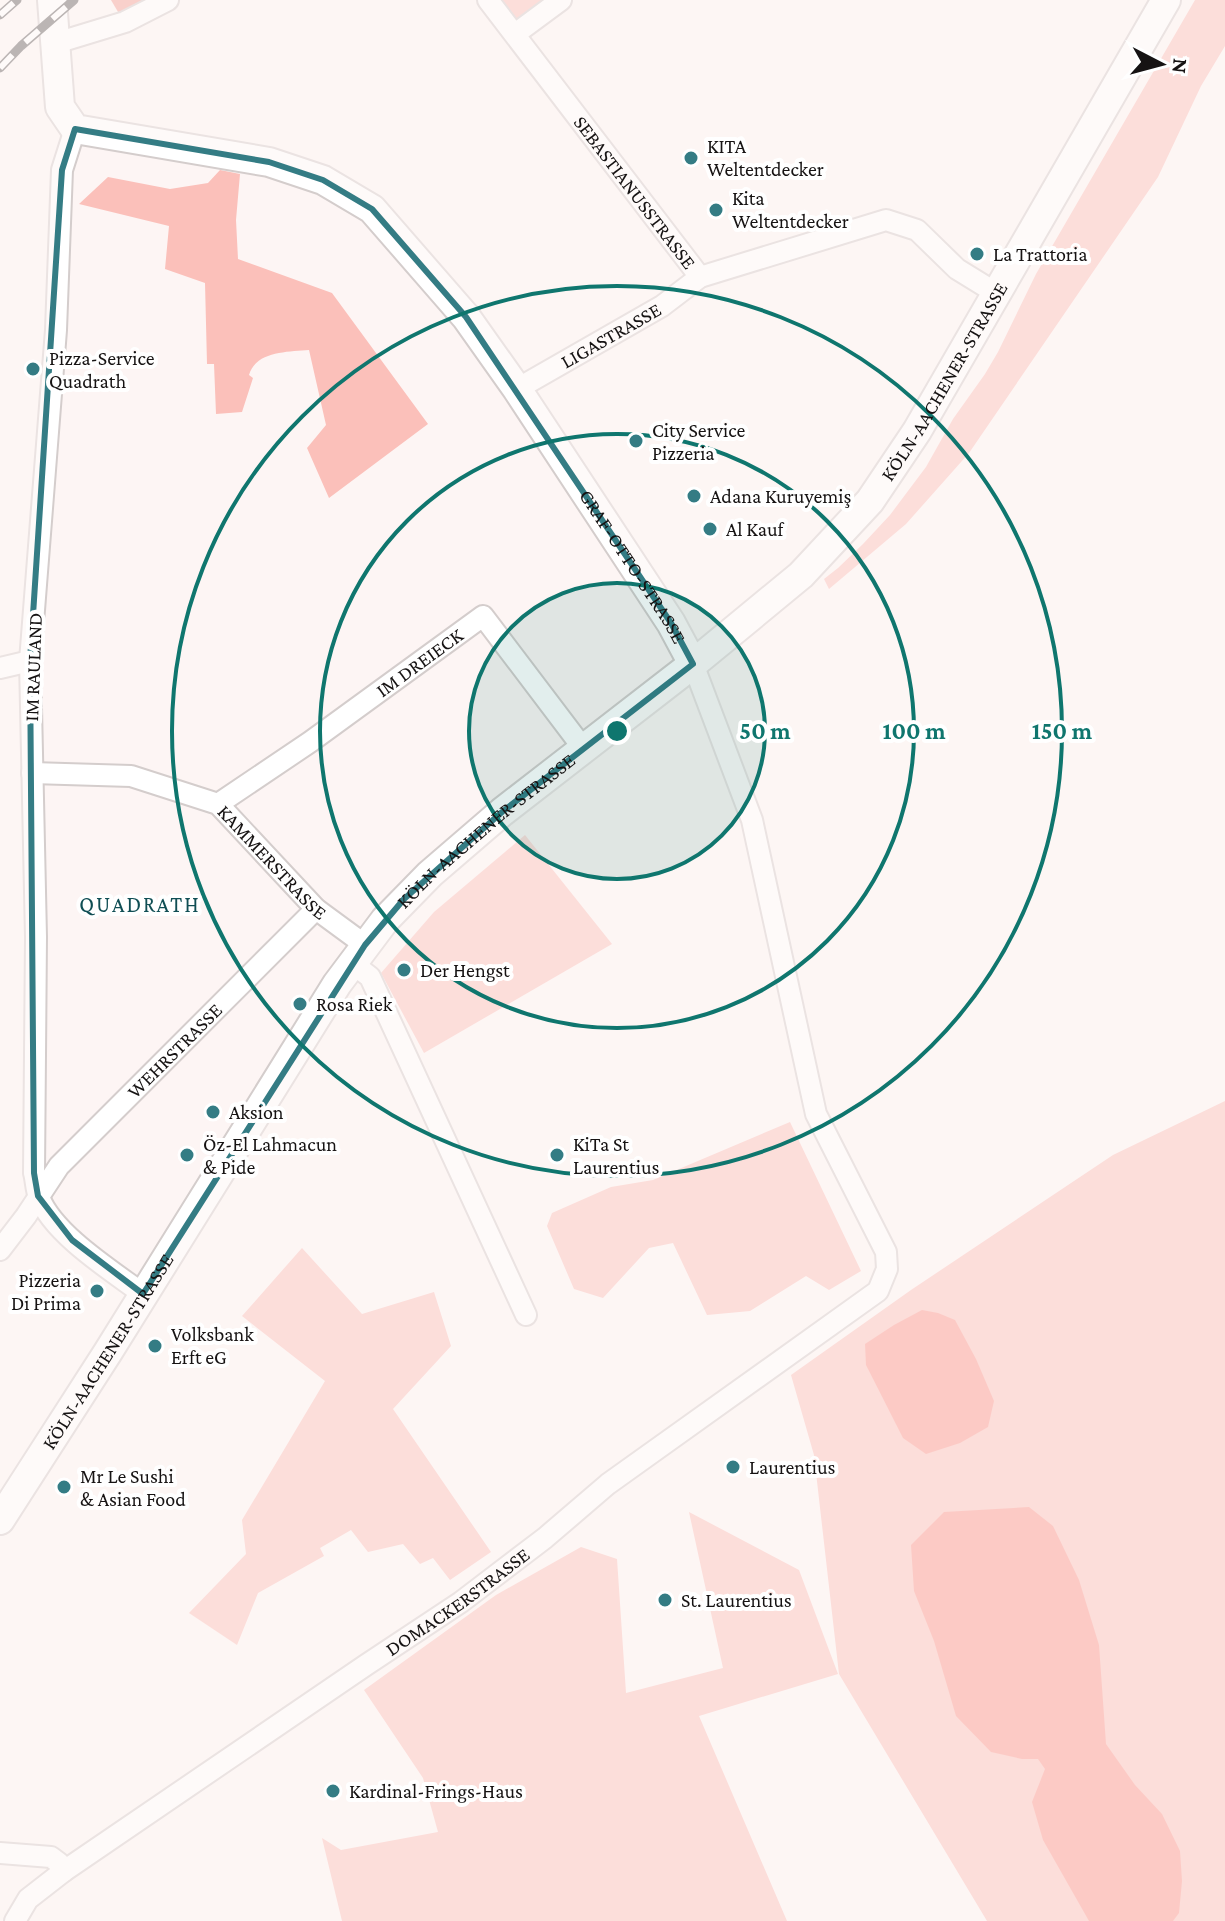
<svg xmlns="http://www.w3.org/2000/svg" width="1225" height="1921" font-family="'Crimson Pro',serif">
<rect width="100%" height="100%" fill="#fdf5f4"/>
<g fill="#fbc0ba">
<polygon points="499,0 547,0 516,24"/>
<polygon points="1195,0 1225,0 1225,46 1201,86 1158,177 969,453 906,524 829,589 824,579 838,568 863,544 890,515 926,467 953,419 985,374 998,352 1036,274"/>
<path d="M220,170L240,174L236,220L238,259L332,293L428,424L329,498L307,448L326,425L309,350C287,352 256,351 249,375L253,378L242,412L216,414L214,364H207L205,283L165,269L169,226L79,204L108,177L170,189L208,183Z"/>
<polygon points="525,835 612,944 424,1053 381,973 434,912"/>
<polygon points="1225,1101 1225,1921 987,1921 839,1674 814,1455 791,1375 911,1290 1113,1155"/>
<polygon points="790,1122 861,1271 829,1290 806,1276 750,1311 707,1315 673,1243 649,1248 603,1298 574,1289 547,1226 552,1213 611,1187 653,1180"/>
<polygon points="302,1248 362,1314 434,1292 451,1346 393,1409 491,1552 450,1580 433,1558 420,1564 403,1544 368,1552 351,1530 320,1548 324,1556 258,1593 237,1645 189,1613 246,1554 242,1520 325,1381 242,1316"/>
<polygon points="689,1512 799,1570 838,1674 699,1716 787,1921 342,1921 322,1838 341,1850 438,1832 423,1778 364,1690 496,1595 581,1547 617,1559 626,1693 723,1668"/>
</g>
<polygon fill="#f3a29a" points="111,0 154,0 121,17"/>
<g fill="#fa968d">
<polygon points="922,1310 938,1313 955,1320 976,1359 994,1401 988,1427 960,1443 926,1454 903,1438 866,1365 865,1344 894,1325"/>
<polygon points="1029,1507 1053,1526 1079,1580 1099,1645 1106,1744 1135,1785 1162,1814 1180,1851 1182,1881 1179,1913 1173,1921 1089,1921 1043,1840 1032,1802 1045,1769 1038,1759 1022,1759 991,1752 956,1716 934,1641 914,1591 911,1545 944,1512"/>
</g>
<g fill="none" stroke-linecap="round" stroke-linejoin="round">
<g stroke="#d4cdcc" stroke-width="24">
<g id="street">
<path id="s1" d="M488,0L700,277"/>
<polyline points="515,34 561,0"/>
<polyline points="56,43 125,22 168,0"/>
<path d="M75,129L62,170L56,330L30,661L36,937L34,1173C36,1180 36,1190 39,1197C53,1234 112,1271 143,1294"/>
<path id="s2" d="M517,389L662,306L700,277L886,220L917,230L957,269L996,293"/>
<polyline points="0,668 30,661"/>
<path id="s3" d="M32,773L131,776L218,804L316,909L365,945"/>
<path id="s4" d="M218,804L310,742L483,616L583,748"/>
<polyline points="352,963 370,977 526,1315"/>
<path id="s5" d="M0,1250L26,1216L59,1166L316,909"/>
<polyline points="0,1853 51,1857 59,1863 64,1871"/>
<path id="s6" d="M15,1921L28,1899L64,1871L366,1665L461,1602L545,1538L608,1484L878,1291L887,1269L886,1252L816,1114L752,820L693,664"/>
</g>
</g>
<g stroke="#d4cdcc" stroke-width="32">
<g id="secondary">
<path id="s7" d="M52,0L60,107L75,129L269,162L323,180L372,209L466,317L517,389L671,623L693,664"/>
<path id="s8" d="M0,1520L108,1352L337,984L385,920L430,874L502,812L693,664L801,575L870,501L917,431L1166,0"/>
</g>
</g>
<use href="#street" stroke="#fff" stroke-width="20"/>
<use href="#secondary" stroke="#fff" stroke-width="28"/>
<g stroke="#6c6767" stroke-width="9">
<g id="rail">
<polyline points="0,15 17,0"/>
<polyline points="0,68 21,46 74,0"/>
</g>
</g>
<use href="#rail" stroke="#fff" stroke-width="6" stroke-dasharray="18" stroke-linecap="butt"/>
</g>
<path d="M0 0H1225V1921H0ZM75,129L269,162L323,180L372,209L466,317L671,623L693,664L502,812L404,899L365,945L143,1294L72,1240L38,1196L34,1173L30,661L62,170Z" fill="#fdf5f4" fill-opacity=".55" fill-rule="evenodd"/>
<path fill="none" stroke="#347c84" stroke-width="6" stroke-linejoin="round" d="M75,129L269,162L323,180L372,209L466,317L671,623L693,664L502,812L404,899L365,945L143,1294L72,1240L38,1196L34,1173L30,661L62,170Z"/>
<circle cx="617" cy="731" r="148" fill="#0f766e" fill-opacity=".12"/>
<g fill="none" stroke="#0f766e" stroke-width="4">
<circle cx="617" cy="731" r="148"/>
<circle cx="617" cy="731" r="297"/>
<circle cx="617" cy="731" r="445"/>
</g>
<g fill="#347c84" stroke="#fff" stroke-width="3">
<circle cx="691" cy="158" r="8"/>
<circle cx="716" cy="210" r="8"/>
<circle cx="977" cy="254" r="8"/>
<circle cx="33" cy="369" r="8"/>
<circle cx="636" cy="441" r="8"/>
<circle cx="694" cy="496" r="8"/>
<circle cx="710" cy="529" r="8"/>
<circle cx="404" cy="970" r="8"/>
<circle cx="300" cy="1004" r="8"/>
<circle cx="213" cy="1112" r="8"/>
<circle cx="187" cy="1155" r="8"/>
<circle cx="557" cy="1155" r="8"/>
<circle cx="97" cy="1291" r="8"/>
<circle cx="155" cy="1346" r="8"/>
<circle cx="733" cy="1467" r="8"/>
<circle cx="64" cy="1487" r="8"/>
<circle cx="665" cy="1600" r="8"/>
<circle cx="333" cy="1791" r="8"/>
</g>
<g text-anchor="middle" stroke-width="8" stroke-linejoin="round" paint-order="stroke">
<g font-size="20" fill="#161313" stroke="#fff" text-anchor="start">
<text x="707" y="153">KITA<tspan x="707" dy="23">Weltentdecker</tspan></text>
<text x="732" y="205">Kita<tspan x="732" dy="23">Weltentdecker</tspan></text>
<text x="993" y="261">La Trattoria</text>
<text x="49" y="365">Pizza-Service<tspan x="49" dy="23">Quadrath</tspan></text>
<text x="652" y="437">City Service<tspan x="652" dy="23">Pizzeria</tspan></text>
<text x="710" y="503">Adana Kuruyemiş</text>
<text x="726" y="536">Al Kauf</text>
<text x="420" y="977">Der Hengst</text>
<text x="316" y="1011">Rosa Riek</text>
<text x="229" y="1119">Aksion</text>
<text x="203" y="1151">Öz-El Lahmacun<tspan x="203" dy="23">&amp; Pide</tspan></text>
<text x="573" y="1151">KiTa St<tspan x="573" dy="23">Laurentius</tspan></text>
<text x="81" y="1287" text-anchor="end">Pizzeria<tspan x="81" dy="23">Di Prima</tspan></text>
<text x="171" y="1341">Volksbank<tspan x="171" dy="23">Erft eG</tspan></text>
<text x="749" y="1474">Laurentius</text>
<text x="80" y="1483">Mr Le Sushi<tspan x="80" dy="23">&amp; Asian Food</tspan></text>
<text x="681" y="1607">St. Laurentius</text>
<text x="349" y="1798">Kardinal-Frings-Haus</text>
</g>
<g font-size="20" fill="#161313" stroke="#fff">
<text dy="7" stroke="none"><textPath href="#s1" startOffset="242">SEBASTIANUSSTRASSE</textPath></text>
<text dy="7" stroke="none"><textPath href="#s2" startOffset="108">LIGASTRASSE</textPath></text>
<text dy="7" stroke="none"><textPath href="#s8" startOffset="1496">KÖLN-AACHENER-STRASSE</textPath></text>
<text dy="7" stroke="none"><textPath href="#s7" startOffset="888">GRAF-OTTO-STRASSE</textPath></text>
<text dy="7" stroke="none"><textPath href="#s4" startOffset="246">IM DREIECK</textPath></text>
<text transform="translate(33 667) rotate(-88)" y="7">IM RAULAND</text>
<text dy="7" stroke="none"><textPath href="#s8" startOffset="848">KÖLN-AACHENER-STRASSE</textPath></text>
<text dy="7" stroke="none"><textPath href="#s3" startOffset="270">KAMMERSTRASSE</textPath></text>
<text dy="7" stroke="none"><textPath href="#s5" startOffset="266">WEHRSTRASSE</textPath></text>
<text dy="7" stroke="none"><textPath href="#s8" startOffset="200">KÖLN-AACHENER-STRASSE</textPath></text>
<text dy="7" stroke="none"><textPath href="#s6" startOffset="548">DOMACKERSTRASSE</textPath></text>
</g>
<g font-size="22" letter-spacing="2" fill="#104e54" stroke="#fff">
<text x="140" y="912">QUADRATH</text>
</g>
</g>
<circle cx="617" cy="731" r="12" fill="#0f766e" stroke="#fff" stroke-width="4"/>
<g font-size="24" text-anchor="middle" font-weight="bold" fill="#0f766e" stroke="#fff" stroke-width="8" stroke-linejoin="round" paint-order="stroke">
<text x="765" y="739">50 m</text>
<text x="914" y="739">100 m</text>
<text x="1062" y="739">150 m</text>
</g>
<g transform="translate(1161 64) rotate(96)" stroke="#ffffff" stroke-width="6" paint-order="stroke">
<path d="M0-6L14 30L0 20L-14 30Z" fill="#161313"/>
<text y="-12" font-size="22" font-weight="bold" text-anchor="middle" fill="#161313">N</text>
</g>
</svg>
